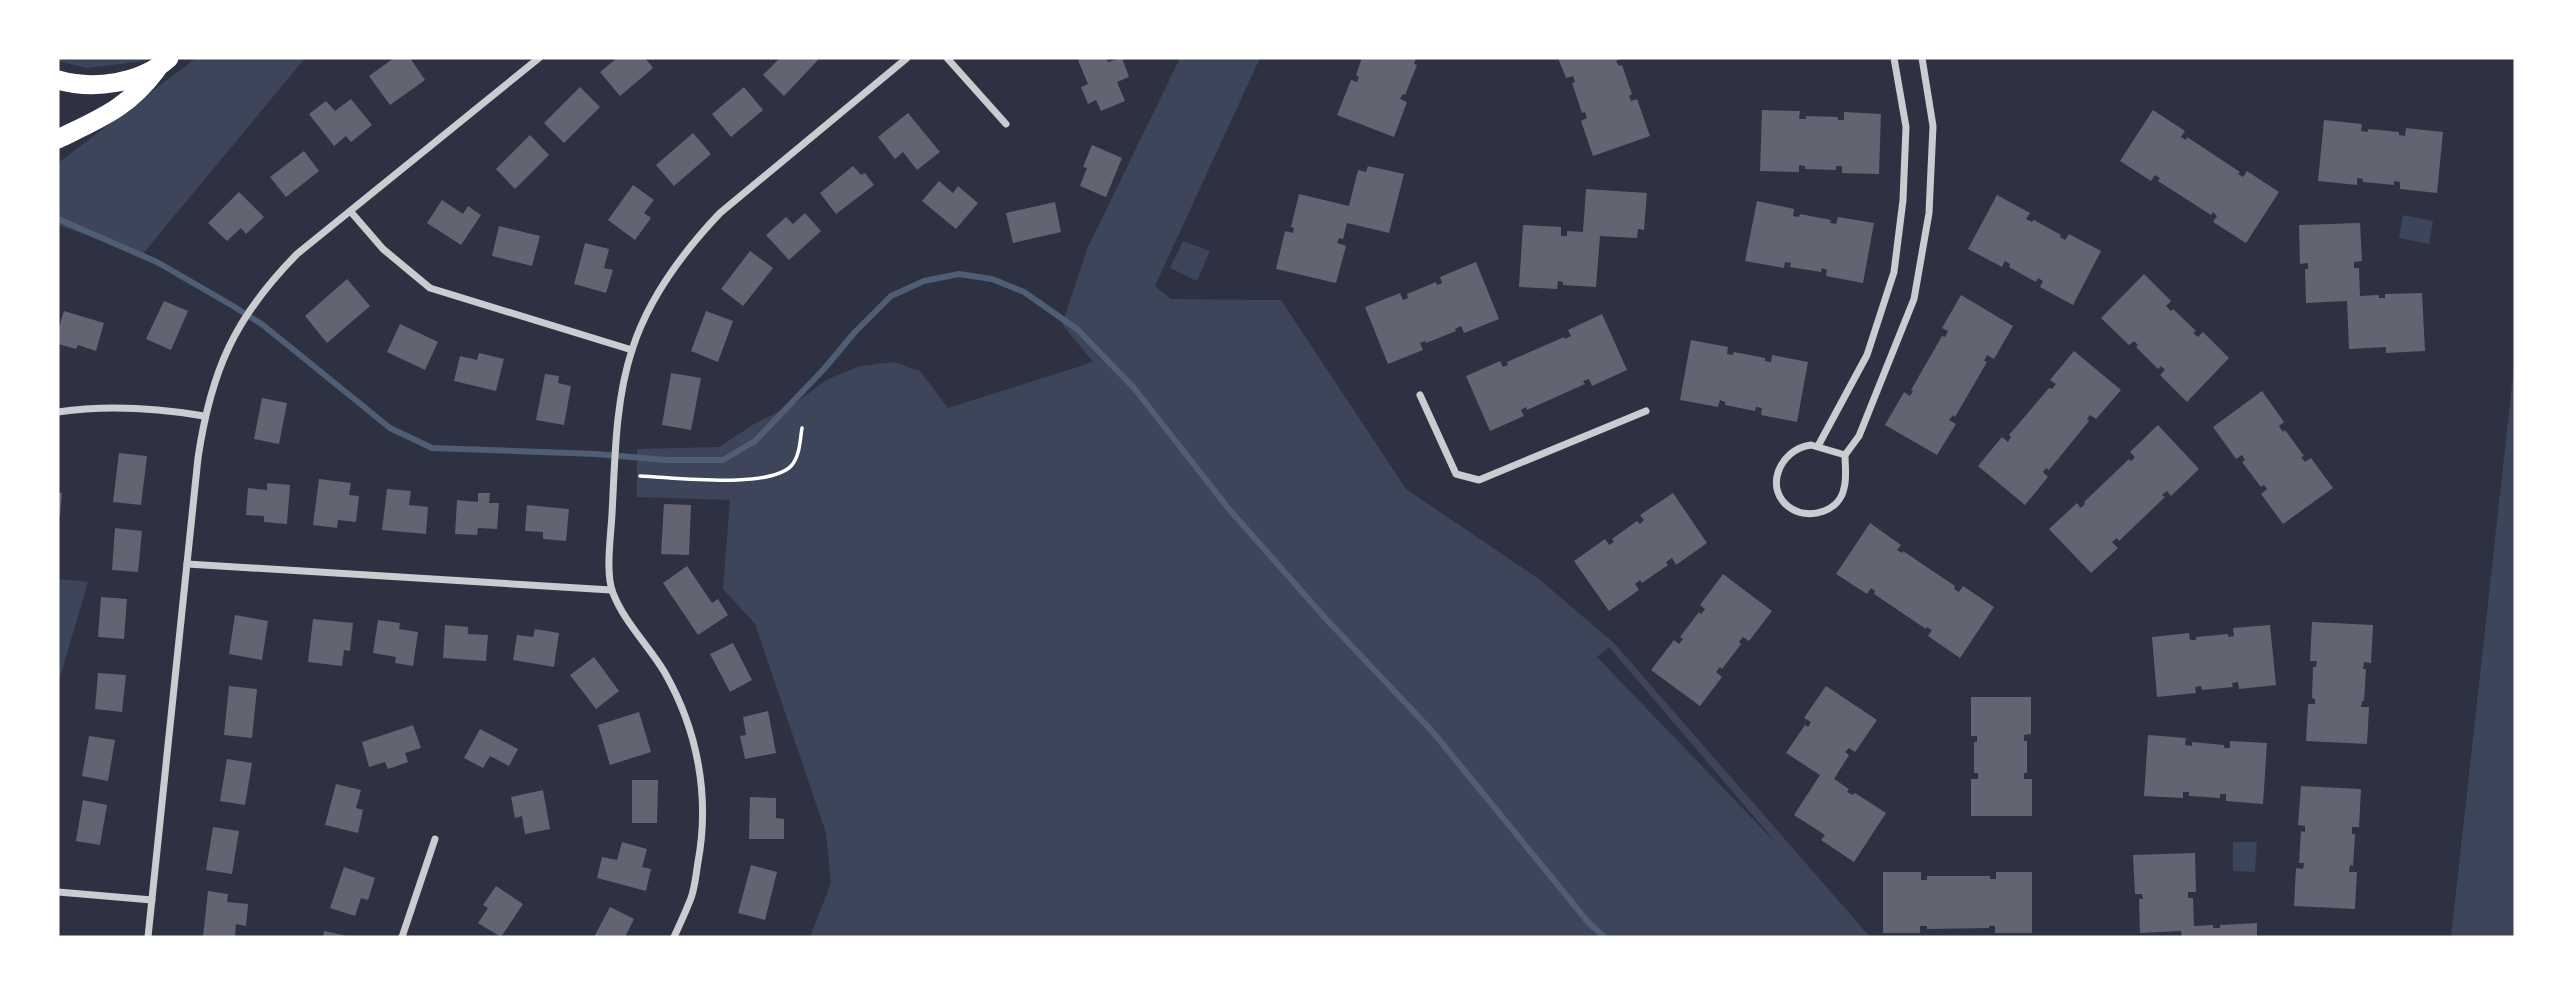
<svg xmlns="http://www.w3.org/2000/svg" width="2573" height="995" font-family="Barlow,sans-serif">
<rect width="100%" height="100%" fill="#2d3142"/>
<g fill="#3c4559" fill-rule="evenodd">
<polygon points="58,58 148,58 145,61 87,68 58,61"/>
<polygon points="196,58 305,58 142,255 58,225 58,163"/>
<path d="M1180,58H1260L1155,286L1171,299L1281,300L1406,489L1539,579L1615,644L1870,937H810L831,883L826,833L755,624L723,589L730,500L637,497V449L719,447L754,424L794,404L828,379L860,366L894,362L920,371L948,408L1093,362L1062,324L1088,247ZM1609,647L1779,846L1597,657Z"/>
<polygon points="2403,215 2433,221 2429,244 2399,238"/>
<polygon points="1183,241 1210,251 1197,281 1170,268"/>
<polygon points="2515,358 2515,937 2451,937"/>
<polygon points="58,579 88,582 58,684"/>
<polygon points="2233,842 2257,842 2255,872 2233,871"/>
</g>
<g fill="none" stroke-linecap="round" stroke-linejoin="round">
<polyline stroke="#4f5d75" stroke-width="6" points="58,219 157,262 233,306 263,325 390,428 432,448 596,454 666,460 723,460 755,441 824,369 855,332 891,296 924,281 959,274 992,279 1024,292 1077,329 1134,388 1228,508 1327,620 1432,731 1588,922 1604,937"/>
</g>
<g fill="#626471">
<polygon points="394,58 410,58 425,80 390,105 369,76"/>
<polygon points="617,58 645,58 653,68 620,96 600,72"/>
<polygon points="780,58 816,58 818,60 784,96 763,75"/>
<polygon points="1084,58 1106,58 1108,62 1122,58 1129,77 1117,82 1125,101 1101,111 1096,100 1088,104 1081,87 1088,84 1078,60"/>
<polygon points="1362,58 1416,58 1414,64 1417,65 1405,95 1403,94 1400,99 1407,102 1394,137 1337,115 1351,80 1357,82 1359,77 1356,75"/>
<polygon points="1558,58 1623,58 1616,61 1619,66 1622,65 1632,94 1629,96 1631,101 1637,99 1650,136 1593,156 1581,121 1587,118 1585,112 1582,113 1572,83 1575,82 1573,76 1566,78"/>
<polygon points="580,87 600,107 564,143 544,123"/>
<polygon points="744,87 763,110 731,137 712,114"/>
<polygon points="351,99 372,125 351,142 346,136 334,146 309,114 326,101 335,111"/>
<polygon points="1762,110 1800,111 1799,119 1806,119 1806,116 1838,117 1838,120 1844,120 1844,112 1881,114 1879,174 1842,173 1842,166 1836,166 1836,170 1805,169 1805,166 1799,165 1799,172 1760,171"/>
<polygon points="2153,110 2185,131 2181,137 2186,140 2187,137 2240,172 2238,174 2243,177 2247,171 2279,192 2246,243 2213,222 2217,216 2213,212 2211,215 2158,181 2160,178 2155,175 2151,181 2120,161"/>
<polygon points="908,113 940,152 917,170 903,152 895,159 878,137"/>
<polygon points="2324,120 2362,124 2361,131 2368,132 2368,129 2399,132 2399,135 2405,136 2406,128 2443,132 2437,193 2400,189 2400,182 2394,181 2394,185 2363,182 2363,179 2357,178 2357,185 2318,181"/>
<polygon points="693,133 711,154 674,186 656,165"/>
<polygon points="530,135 549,155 515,189 496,169"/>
<polygon points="1092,145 1122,158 1106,197 1080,186 1087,168 1083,167"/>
<polygon points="304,151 319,171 286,197 270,177"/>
<polygon points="853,166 861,175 865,173 874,185 836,214 820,193"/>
<polygon points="1368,166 1404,174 1389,233 1347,223 1343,239 1339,238 1337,243 1346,246 1336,283 1276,269 1285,231 1293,233 1294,228 1291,227 1299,194 1349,206 1358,170 1366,172"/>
<polygon points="939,181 953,193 958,186 978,203 956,229 922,201"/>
<polygon points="633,185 654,200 644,213 651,218 635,240 608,220"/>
<polygon points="1586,189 1647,193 1644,230 1638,229 1637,238 1600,236 1596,287 1563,285 1563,282 1558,281 1557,289 1519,287 1523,225 1561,227 1561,236 1567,236 1567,231 1583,232"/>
<polygon points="239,192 264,217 246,234 241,228 227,241 208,223"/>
<polygon points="1997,195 2030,213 2026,219 2032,222 2034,220 2061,235 2060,237 2065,240 2069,234 2101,251 2073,305 2040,287 2043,281 2038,278 2036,282 2009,267 2010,264 2005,261 2002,267 1968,249"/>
<polygon points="442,200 463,214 468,206 481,215 461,245 427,223"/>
<polygon points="1757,201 1794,209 1793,216 1799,217 1800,214 1831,220 1830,223 1836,224 1838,217 1874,223 1863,283 1826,276 1827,270 1822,268 1821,272 1790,267 1791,263 1785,262 1784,268 1745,261"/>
<polygon points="1055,202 1061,232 1013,243 1006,213"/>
<polygon points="805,213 821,231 789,260 766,235 786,217 793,224"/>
<polygon points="2360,223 2362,261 2354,262 2354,268 2359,268 2360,296 2379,295 2379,298 2385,298 2385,294 2422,293 2425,351 2386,353 2386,347 2349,349 2347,301 2306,303 2305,269 2308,269 2308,263 2300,264 2299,225"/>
<polygon points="499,226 540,236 532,266 492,256"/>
<polygon points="585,243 609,249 604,268 613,270 606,293 574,284"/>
<polygon points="750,251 773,268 743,306 721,289"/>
<polygon points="1476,262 1499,319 1464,333 1461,326 1455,329 1456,331 1426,343 1425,341 1420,343 1423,350 1388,364 1365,307 1400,293 1403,300 1408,298 1407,294 1436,282 1437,285 1442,283 1440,277"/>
<polygon points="2144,274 2171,301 2166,306 2171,311 2173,309 2196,331 2193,333 2198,337 2203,332 2229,358 2187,402 2160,375 2165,370 2161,366 2158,369 2136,347 2138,345 2134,341 2129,345 2101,318"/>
<polygon points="347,279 370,306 327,343 305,316"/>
<polygon points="1961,295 2013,326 1994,359 1987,355 1984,361 1987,362 1955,417 1953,415 1949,420 1956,424 1937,455 1885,425 1904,392 1910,396 1913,391 1911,390 1942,336 1945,337 1948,331 1942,328"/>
<polygon points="164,301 188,311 171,350 146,339"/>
<polygon points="64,311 104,323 96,351 78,345 76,349 58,344 58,331"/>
<polygon points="706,311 733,321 718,362 691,351"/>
<polygon points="1602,314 1627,370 1592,386 1589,379 1583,381 1585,384 1527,410 1526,407 1521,410 1524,416 1490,431 1466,376 1500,361 1503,367 1508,365 1507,362 1564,337 1565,339 1571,336 1568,330"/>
<polygon points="400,324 438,342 425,370 387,352"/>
<polygon points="1691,340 1728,347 1727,354 1733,355 1734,352 1765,358 1765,361 1771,362 1772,355 1808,362 1797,422 1761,415 1762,408 1756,407 1755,411 1725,405 1725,402 1720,400 1718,407 1680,400"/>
<polygon points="2074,351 2121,390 2096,419 2090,415 2087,419 2089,421 2049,470 2046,468 2043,472 2048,477 2025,505 1978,466 2002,437 2008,442 2011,437 2009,435 2049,388 2052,389 2056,384 2050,380"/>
<polygon points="479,353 504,359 496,391 454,381 460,356 477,360"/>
<polygon points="671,373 701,378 691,430 662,425"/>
<polygon points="545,374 559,376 558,383 571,386 564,425 536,420"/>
<polygon points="2262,391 2284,422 2279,426 2283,432 2285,430 2304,456 2301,457 2305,462 2311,458 2333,488 2283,524 2261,494 2267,489 2264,485 2261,487 2242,462 2245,460 2242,455 2236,459 2213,427"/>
<polygon points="262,398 287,403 279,444 254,439"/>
<polygon points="2158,425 2199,469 2171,496 2167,491 2162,495 2165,497 2119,541 2117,538 2112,542 2118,548 2091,573 2049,529 2077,503 2081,508 2085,504 2084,502 2129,459 2131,461 2135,457 2130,452"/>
<polygon points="119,453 147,456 141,505 113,502"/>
<polygon points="319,479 351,483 349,495 359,496 356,522 338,520 337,528 313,525"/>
<polygon points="267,483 290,485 287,524 264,522 264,516 246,515 248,488 267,490"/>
<polygon points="387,489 411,491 409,505 428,507 426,534 382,530"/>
<polygon points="58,493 62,493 60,516 58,516"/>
<polygon points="478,493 490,493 489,503 499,503 497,529 478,528 477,535 455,534 457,500 478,502"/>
<polygon points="1673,493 1707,543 1676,565 1672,558 1666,562 1668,565 1642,583 1640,580 1635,584 1639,590 1609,611 1574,561 1605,539 1609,545 1614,542 1612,539 1637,521 1640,524 1644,520 1640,515"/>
<polygon points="664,504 691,505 689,555 661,554"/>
<polygon points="527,505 569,509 566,541 543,539 543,532 525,531"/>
<polygon points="1870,523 1901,545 1897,550 1902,553 1903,551 1955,586 1954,589 1959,592 1963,586 1994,607 1960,658 1928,636 1932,630 1927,627 1926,629 1874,594 1875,591 1871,588 1867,594 1836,574"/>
<polygon points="115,528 142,531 138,572 112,570"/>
<polygon points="687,566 712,603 718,599 728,615 698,635 663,583"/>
<polygon points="1723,574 1772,611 1749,641 1743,637 1739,642 1741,644 1722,669 1720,667 1716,672 1722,677 1700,706 1651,670 1674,640 1679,644 1683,639 1680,637 1699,612 1701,614 1705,609 1700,605"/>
<polygon points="101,597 127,599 124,639 98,637"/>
<polygon points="235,615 268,621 262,660 229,654"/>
<polygon points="313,619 353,623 350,651 344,650 342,666 308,662"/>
<polygon points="378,620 400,623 399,629 418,632 413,666 395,663 396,657 373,653"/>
<polygon points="2312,622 2373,625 2371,663 2364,662 2363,669 2366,669 2364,701 2362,701 2361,707 2369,707 2367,744 2306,741 2308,704 2315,704 2315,699 2312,698 2313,667 2316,667 2317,661 2310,661"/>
<polygon points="445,625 468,627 468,634 488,635 486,661 443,658"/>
<polygon points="2270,625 2276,685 2239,689 2238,682 2232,683 2233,687 2202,690 2201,686 2195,687 2196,693 2157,697 2152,637 2189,633 2190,640 2196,640 2196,637 2228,634 2228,637 2234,636 2233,628"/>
<polygon points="535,629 559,633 554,667 513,660 517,635 533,637"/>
<polygon points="733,643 752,680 730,692 710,654"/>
<polygon points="594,657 619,691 596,709 570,675"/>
<polygon points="98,673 126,675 122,712 95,709"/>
<polygon points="229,686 257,689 252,738 224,735"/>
<polygon points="1826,686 1877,720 1855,752 1849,748 1845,752 1849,755 1834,779 1849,789 1847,792 1853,795 1855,793 1886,813 1854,862 1821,840 1825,835 1794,815 1820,775 1786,753 1805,725 1808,727 1811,722 1804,718"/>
<polygon points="1971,697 2031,697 2031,734 2024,735 2024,741 2027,741 2027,773 2024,773 2024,779 2032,779 2032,816 1971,816 1971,779 1978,779 1978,773 1974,773 1974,742 1977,742 1977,736 1971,736"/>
<polygon points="768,711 776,753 745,759 740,736 746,735 743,717"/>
<polygon points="639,712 651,752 610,765 598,725"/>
<polygon points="413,725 421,748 405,753 408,762 388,769 385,762 369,767 362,742"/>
<polygon points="480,729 518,749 509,766 490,756 483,768 464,758"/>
<polygon points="2148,735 2186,738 2185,745 2192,746 2192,742 2224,745 2224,748 2230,748 2230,741 2267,743 2263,804 2226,801 2226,794 2220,794 2220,798 2189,796 2189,792 2183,792 2183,798 2144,796"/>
<polygon points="89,736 115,740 108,781 82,776"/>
<polygon points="227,759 252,763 245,805 220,801"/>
<polygon points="632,780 658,780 657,823 632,823"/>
<polygon points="336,784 361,790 356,808 363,810 358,833 325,825"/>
<polygon points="2301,786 2361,789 2359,827 2352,827 2352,834 2355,834 2353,866 2350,865 2349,872 2357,872 2355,909 2294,906 2296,868 2303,869 2304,863 2299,863 2301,831 2305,832 2305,826 2298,825"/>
<polygon points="543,790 550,829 525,834 522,816 515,818 511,797"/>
<polygon points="750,797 776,798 776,818 784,819 784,839 749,839"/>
<polygon points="83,800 107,805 100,845 76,841"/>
<polygon points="213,827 239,831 232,874 206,870"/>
<polygon points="622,842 647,849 642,867 651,869 646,891 597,878 602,857 617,860"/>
<polygon points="2195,853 2196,892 2188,892 2188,898 2193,898 2194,926 2213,925 2213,928 2220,928 2220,925 2257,923 2257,937 2182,937 2181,931 2140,933 2139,899 2143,899 2142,894 2135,894 2133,855"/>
<polygon points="751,865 777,872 765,920 738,913"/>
<polygon points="344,867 375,878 368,900 361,898 355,916 330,908"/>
<polygon points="1883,872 1921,872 1921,880 1927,880 1927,876 1990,876 1990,879 1996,879 1996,872 2032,872 2032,933 1995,933 1995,926 1989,926 1989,928 1927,929 1927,926 1920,926 1920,933 1883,933"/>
<polygon points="496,886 523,904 501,937 478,923 488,908 483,905"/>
<polygon points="208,891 228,894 227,902 248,904 246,926 236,924 235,937 203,937"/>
<polygon points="610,907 634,919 625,937 594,937"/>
<polygon points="324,931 347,936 347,937 323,937"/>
</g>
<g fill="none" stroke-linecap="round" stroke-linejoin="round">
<path stroke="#fff" stroke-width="3.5" d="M640,476C673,477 770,490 792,465C800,455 800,440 802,428"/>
<g stroke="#caccd0" stroke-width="7">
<polyline points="947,58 1006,124"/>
<polyline points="351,212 383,249 430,288 632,350"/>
<polyline points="1420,395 1456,474 1479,480 1646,411"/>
<path d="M58,412C106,405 156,408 204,416"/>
<path d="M1811,445L1845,455C1845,466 1847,478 1844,488C1840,511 1810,520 1792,509C1762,491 1779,449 1811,445Z"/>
<polyline points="1818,446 1867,355 1894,272 1903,200 1906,127 1894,58"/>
<polyline points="1845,455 1859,436 1914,299 1929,213 1933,126 1922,58"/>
<polyline points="187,564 611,590"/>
<polyline points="58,892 152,900"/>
<path d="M148,937L198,458C211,370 235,317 297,254L539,58"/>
<polyline points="402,937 435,839"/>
<path d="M674,937C680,924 686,911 691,898C695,887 696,874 698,862C710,797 698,731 665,673C649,646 624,622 613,593C605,573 611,535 612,514C615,460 615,402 632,350C648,299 683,252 720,213L907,58"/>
</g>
<g stroke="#fff" stroke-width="19">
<path d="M58,80C93,90 141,84 169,58"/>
<path d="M58,139C101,118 128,108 157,69"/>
</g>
</g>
<rect width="2573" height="995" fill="none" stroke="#ffffff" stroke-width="119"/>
</svg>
